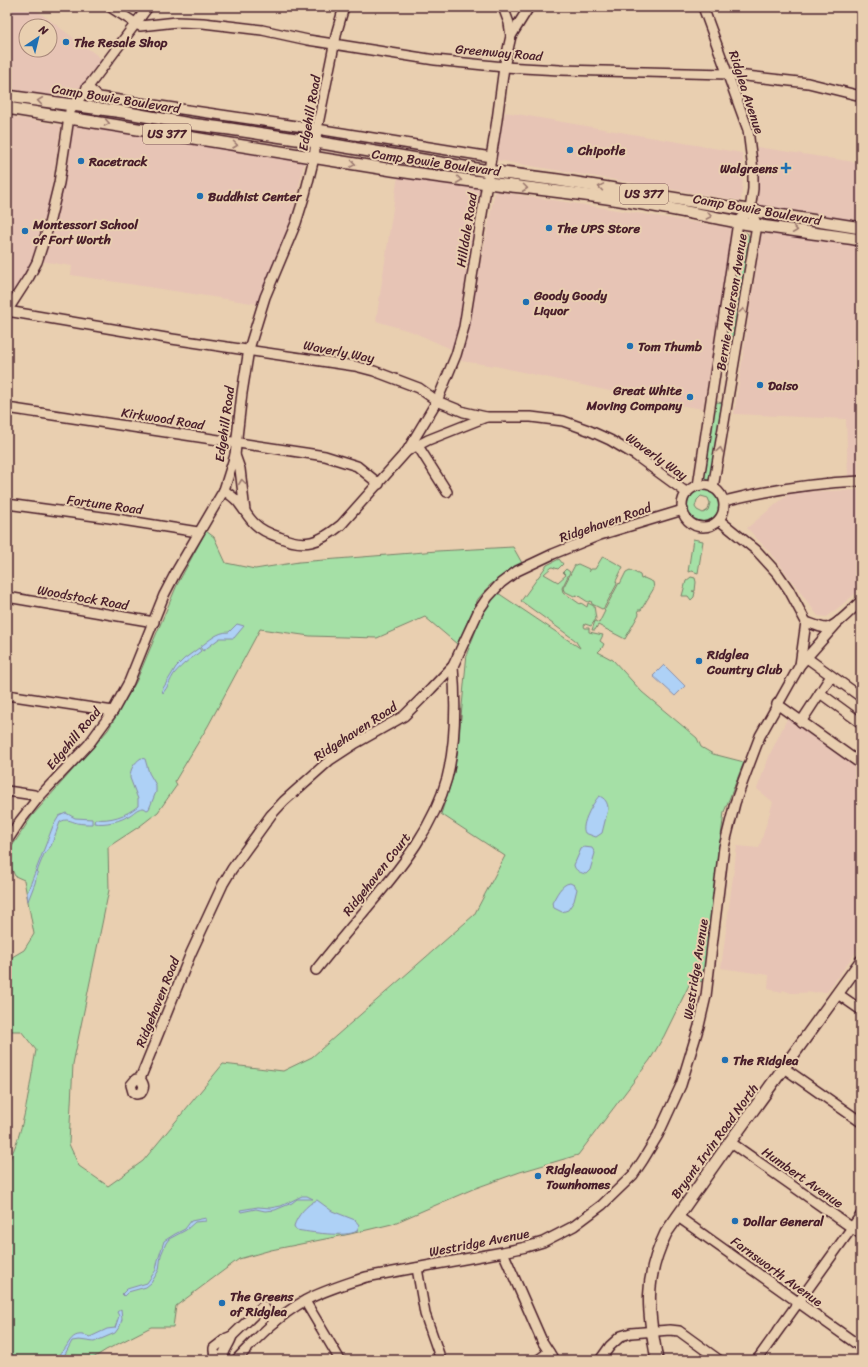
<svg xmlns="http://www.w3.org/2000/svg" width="868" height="1367" font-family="Sriracha,sans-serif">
<rect width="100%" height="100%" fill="#e9cfb0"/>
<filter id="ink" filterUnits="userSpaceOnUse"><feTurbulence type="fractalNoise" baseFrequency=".025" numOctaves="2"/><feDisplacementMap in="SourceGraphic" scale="8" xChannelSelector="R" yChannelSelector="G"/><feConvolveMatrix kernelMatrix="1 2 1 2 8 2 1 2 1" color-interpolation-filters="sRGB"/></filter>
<g filter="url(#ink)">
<g fill="#e7c4b5" fill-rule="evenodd">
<path d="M7,7H32L102,59L71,100L7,91ZM26,26H50V50H26Z"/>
<polygon points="505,112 742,153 744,167 741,201 496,160"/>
<polygon points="7,116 61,125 49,204 40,240 33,259 22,281 7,303"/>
<polygon points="72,126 305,160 291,222 258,304 71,275 72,266 41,261"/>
<polygon points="757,147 861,163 861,221 758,206"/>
<polygon points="398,175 481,188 457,340 453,350 413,332 376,321"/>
<polygon points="495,191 733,228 703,409 660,402 495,366 461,361"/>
<polygon points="762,230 861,245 861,475 848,476 846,419 734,414"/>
<polygon points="861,490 861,589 827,617 818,616 775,558 747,528 791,492"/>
<polygon points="788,717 861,770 861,945 827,992 791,993 783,990 782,992 768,989 769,975 721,968 737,846 759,848 773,802 757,789 770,754"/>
</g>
<g fill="#a5e0a6" stroke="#788068" fill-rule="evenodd">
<polygon points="743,233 747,233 749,237 734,339 728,343 725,341 724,338 740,235"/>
<polygon points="717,402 723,403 710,481 704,479 703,476 714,404"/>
<path d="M703,490C730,493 718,529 697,520C693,519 690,516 689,512C684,500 692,492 703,490ZM701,496L708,498L710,503L708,510L703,513L697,510L695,507L697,500Z"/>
<path d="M206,531L214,537L226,563L255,569L299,562L437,551L513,547L522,563L490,585L478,599L457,644L425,617L377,638L310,636L260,629L208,726L175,781L177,785L158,812L140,826L108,847L109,890L73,1064L69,1144L79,1166L108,1186L143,1161L223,1064L283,1071L312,1057L474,915L505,856L441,814L454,773L459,738L467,653L482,615L489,602L498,593L580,648L575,640L521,601L547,565L559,559L563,564L558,569L552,567L544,574L558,582L566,575L563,572L566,569L570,572L562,588L563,592L580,604L581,603L587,607L588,603L594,606L596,619L591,626L585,624L584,626L585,628H589V632L603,635L600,641L604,644L602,648L598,652L613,660L642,692L697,738L701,747L713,754L744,762L724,812L703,982L692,979L664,1036L650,1060L578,1155L520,1172L473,1189L392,1224L350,1234L271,1250L239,1259L176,1306L173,1327H151L106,1350L90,1360H7V1165C25,1130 29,1088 36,1050L21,1031H7V960L24,950L34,934L24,880L15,876L7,859V854L32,816L108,730L136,682L177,585Z"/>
<polygon points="693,539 703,541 698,573 692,571 688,572"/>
<polygon points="603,556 623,567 616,581 617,584 604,608 602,609 592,604 591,601 588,602 577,595 574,596 564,591 563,588 575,565 578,564 589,569 589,572 591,569 595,569"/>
<polygon points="630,570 640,575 641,579 644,578 653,582 654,588 641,610 638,610 639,614 625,639 598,625 595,630 592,630 595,621 599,623 605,611 603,609 605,609 619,583 620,584 626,572"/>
<polygon points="691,577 695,578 696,582 695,591 692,591 695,592 694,597 691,600 688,596 682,596 686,581"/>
</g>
<g fill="#aed1f6" stroke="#868aa5">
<path d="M237,624L244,626L234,638H220L203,651L200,647C210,640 217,632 229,632Z"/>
<path d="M199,648L201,651C191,659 183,663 174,674C170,680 168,687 163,693L162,690L176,667L184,659Z"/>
<polygon points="664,665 685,686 675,696 653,676"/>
<path d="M141,758L145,759L149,773L156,785V792L149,809L147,810L144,808C137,808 135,812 130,815C121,821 105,825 94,823L95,819C110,821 126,816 138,806V799L130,778C130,769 134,763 141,758Z"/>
<path d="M599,796C605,798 608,803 608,809L602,833L596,837L585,833C580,825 593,803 599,796Z"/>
<path d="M66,813L75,818L92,819V824C87,824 82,824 77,823C70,821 67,818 60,822L51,846L44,854L38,869L35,883L28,901L27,893L53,826L59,816Z"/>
<path d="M584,847L592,848L595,853L590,870L586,874C581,873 575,871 574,865L581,849Z"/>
<path d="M570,883L574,885L577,889L574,901L568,910L562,912L554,908L552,903C556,896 561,884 570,883Z"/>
<polygon points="302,1196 307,1196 313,1199 297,1199 292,1203 275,1210 265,1211 256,1209 241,1212 240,1210 258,1207 270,1208 281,1206"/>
<path d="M317,1200L332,1211L355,1220L359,1225L357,1231C346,1238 309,1232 296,1230L294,1226C297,1216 307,1204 317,1200Z"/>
<polygon points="206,1218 206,1221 195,1222 186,1230 169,1239 166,1243 161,1255 159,1270 151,1283 146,1287 128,1292 124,1296 122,1294 127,1289 147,1283 156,1270 158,1260 164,1241 175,1234 185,1229 191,1221"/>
<path d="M121,1309L122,1319L120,1326L115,1333L94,1342L79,1340L72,1341L62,1360H58L59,1354C70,1349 68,1328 90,1337L107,1329L115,1328L119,1316L117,1312Z"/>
</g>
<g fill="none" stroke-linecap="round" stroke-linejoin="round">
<g stroke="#4a1f2b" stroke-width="12">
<g id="minor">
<polyline points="110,7 140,26 177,22 203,23 262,30 308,40 435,60 504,67 560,70 728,74 808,83 861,96"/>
<polyline points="503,7 509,23 511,36"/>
<polyline points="703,7 748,130 753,170 753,189 750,210"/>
<polyline points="87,87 99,97 317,129 491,157"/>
<polyline points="7,311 172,339 355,366 374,371 419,388 437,401 464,412 486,417 531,417 563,421 588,430 610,440 635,455 687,493"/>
<polyline points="7,311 29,277 37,262 48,228 59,183 70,111 148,7"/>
<polyline points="7,408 325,456 357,466 379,484"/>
<polyline points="418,446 447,492"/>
<polyline points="407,451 428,440 486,417"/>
<polyline points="235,455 240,469 245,511"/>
<circle cx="703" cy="506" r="21"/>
<polyline points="698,486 738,222 750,210"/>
<polyline points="713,488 757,225 750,210"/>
<path d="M224,490C228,494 234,497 238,502C244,509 248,518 255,524C261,530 270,534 279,537C305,548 319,543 341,525L407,451L437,401L456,355L464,327L497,120L504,67L511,36L529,7"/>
<path d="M724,501C769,490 814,483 861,481"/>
<polyline points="7,504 110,518 198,532"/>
<polyline points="719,520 756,550 778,574 789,590 806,622 800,665"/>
<polyline points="7,597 154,622"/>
<path d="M806,622C812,624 819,627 825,628C836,628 853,608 861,601"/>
<polyline points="807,658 861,697"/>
<polyline points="820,693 861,723"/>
<polyline points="7,695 113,711"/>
<polyline points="777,704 861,764"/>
<polyline points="801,722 831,676"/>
<polyline points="7,791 34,795 38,798"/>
<polyline points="7,841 20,821 38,798 89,744 113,711 129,682 164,595 176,572 224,490 235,455 242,393 249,349 265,297 296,223 305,194 314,158 317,129 337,31 344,7"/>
<path d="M316,970C334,947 353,925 372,902C403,865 434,826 447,778C456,742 456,703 453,666"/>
<polyline points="838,994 861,1010"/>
<polyline points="784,1068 861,1122"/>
<path d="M140,1079C144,1084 145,1087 141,1093L136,1094L133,1092L131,1085L136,1079H140L191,953L223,884L232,869L271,815L284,801L330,760L356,743L404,716L431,689L453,666L479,610L488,597L501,583L517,571L553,554L600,535L683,510"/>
<polyline points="730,1142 861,1234"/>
<polyline points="677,1216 861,1347"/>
<polyline points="503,1252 542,1341 554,1360"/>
<polyline points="417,1268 425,1314 441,1360"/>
<polyline points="305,1301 340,1360"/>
<polyline points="232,1336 263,1306 275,1322"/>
<path d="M223,1357C224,1349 230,1344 232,1336L227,1338L214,1348C213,1358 221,1355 226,1360"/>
<path d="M236,1360C257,1338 279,1315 306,1300C325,1290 346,1284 366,1277L503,1252L526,1247L543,1242L574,1226L602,1205L633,1175L643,1160L658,1135L681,1085L699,1026L706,996L724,847L735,803L743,781L760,736L800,665L839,621"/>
<polyline points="538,1360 549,1352"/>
<polyline points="600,1360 610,1346 621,1336 631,1333 670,1330 679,1331 719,1360"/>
<polyline points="757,1360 861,1215"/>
</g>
</g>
<g stroke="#4a1f2b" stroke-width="14">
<g id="major">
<polyline points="7,96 123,112 190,124 230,129 316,142 488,171 558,180 861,228"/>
<path d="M7,108C132,127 256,149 380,168C453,180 526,187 600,197C650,204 699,215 749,224C786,230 824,234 861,240"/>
<path d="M657,1360C648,1310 643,1280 666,1233L730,1142L861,961"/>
</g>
</g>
<use href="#minor" stroke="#e9cfb0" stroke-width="9"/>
<use href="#major" stroke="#e9cfb0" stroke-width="11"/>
</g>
<defs><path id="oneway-chevron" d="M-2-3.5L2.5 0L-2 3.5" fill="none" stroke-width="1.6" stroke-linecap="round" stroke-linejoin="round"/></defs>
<g stroke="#9a776e">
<use href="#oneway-chevron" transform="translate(40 101) rotate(-172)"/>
<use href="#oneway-chevron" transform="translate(107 123) rotate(11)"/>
<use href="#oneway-chevron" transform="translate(235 145) rotate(7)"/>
<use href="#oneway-chevron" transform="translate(353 164) rotate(9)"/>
<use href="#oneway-chevron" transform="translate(459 180) rotate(8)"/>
<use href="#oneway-chevron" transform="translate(601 187) rotate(-171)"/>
<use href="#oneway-chevron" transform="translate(525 188) rotate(7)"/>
<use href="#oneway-chevron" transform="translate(709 216) rotate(11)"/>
<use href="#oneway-chevron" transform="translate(795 230) rotate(8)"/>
<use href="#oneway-chevron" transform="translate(743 311) rotate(-81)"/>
<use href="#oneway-chevron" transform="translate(720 450) rotate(-80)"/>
<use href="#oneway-chevron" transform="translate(242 482) rotate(-97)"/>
</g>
</g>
<g fill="#1f6fb2" stroke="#e9cfb0" stroke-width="1.5">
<circle cx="66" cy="42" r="4"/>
<circle cx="570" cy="150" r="4"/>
<circle cx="81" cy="161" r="4"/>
<path d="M784 162h4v4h4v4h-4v4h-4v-4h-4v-4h4z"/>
<circle cx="200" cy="196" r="4"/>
<circle cx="549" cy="228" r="4"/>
<circle cx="25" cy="231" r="4"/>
<circle cx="526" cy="302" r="4"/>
<circle cx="630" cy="346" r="4"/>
<circle cx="760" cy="385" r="4"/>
<circle cx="690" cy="397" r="4"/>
<circle cx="699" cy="661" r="4"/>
<circle cx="725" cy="1060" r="4"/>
<circle cx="538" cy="1176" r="4"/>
<circle cx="735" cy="1221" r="4"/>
<circle cx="222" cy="1303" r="4"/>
</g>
<g text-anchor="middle" stroke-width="4" stroke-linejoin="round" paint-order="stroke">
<g fill="#e9cfb0" stroke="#7a5453" stroke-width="1">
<rect x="143" y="124" width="48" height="20" rx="3"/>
<rect x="620" y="184" width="48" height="20" rx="3"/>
</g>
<g font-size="12" font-weight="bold" fill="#4a1f2b">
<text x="167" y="138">US 377</text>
<text x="644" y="198">US 377</text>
</g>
<g font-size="13" font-weight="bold" fill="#4a1f2b" stroke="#e9cfb0" text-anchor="start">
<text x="74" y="47">The Resale Shop</text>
<text x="578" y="155">Chipotle</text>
<text x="89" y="166">Racetrack</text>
<text x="778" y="173" text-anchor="end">Walgreens</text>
<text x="208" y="201">Buddhist Center</text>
<text x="33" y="229">Montessori School<tspan x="33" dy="15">of Fort Worth</tspan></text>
<text x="557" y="233">The UPS Store</text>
<text x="534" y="300">Goody Goody<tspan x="534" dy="15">Liquor</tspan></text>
<text x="638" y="351">Tom Thumb</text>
<text x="768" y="390">Daiso</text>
<text x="682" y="395" text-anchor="end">Great White<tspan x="682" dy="15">Moving Company</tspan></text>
<text x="707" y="659">Ridglea<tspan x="707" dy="15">Country Club</tspan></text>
<text x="733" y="1065">The Ridglea</text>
<text x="546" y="1174">Ridgleawood<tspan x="546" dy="15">Townhomes</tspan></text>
<text x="743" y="1226">Dollar General</text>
<text x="230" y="1301">The Greens<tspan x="230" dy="15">of Ridglea</tspan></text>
</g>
<g font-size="13" fill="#4a1f2b" stroke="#e9cfb0">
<text transform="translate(499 52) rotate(5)" y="5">Greenway Road</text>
<text transform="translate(747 92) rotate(72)" y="5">Ridglea Avenue</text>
<text transform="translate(116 98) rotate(9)" y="5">Camp Bowie Boulevard</text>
<text transform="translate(309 113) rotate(-80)" y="5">Edgehill Road</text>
<text transform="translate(436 162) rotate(8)" y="5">Camp Bowie Boulevard</text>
<text transform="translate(757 209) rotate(10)" y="5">Camp Bowie Boulevard</text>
<text transform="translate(466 230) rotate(-81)" y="5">Hilldale Road</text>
<text transform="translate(731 302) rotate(-81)" y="5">Bernie Anderson Avenue</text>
<text transform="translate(339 351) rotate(11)" y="5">Waverly Way</text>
<text transform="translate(163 418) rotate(9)" y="5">Kirkwood Road</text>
<text transform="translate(224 424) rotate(-82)" y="5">Edgehill Road</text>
<text transform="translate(657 456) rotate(35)" y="5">Waverly Way</text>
<text transform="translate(105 504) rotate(8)" y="5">Fortune Road</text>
<text transform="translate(605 522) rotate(-19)" y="5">Ridgehaven Road</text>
<text transform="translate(83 597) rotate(10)" y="5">Woodstock Road</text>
<text transform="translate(355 731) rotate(-33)" y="5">Ridgehaven Road</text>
<text transform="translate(73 738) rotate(-50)" y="5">Edgehill Road</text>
<text transform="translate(376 874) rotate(-52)" y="5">Ridgehaven Court</text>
<text transform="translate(695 969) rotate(-81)" y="5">Westridge Avenue</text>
<text transform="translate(157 1002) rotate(-68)" y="5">Ridgehaven Road</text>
<text transform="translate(714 1141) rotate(-54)" y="5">Bryant Irvin Road North</text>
<text transform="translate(803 1177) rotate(35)" y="5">Humbert Avenue</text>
<text transform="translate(479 1242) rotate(-11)" y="5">Westridge Avenue</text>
<text transform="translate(777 1271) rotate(36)" y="5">Farnsworth Avenue</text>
</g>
</g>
<rect width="868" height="1367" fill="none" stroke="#e9cfb0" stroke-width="24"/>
<rect x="12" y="12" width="844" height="1343" fill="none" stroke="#4a1f2b" stroke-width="1.5" filter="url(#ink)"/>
<g transform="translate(38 38) rotate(35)"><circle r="19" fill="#e9cfb0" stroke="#a9897b"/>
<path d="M0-3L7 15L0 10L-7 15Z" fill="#1f6fb2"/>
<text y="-6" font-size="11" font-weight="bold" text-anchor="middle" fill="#4a1f2b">N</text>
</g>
</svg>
